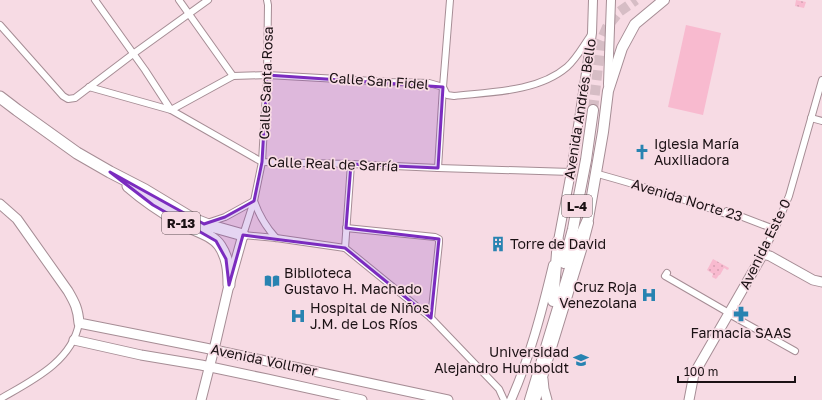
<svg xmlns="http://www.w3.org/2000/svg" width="822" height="400" font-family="'Golos Text',sans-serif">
<defs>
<pattern id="green-dots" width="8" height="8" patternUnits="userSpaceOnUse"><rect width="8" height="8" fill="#f8bacf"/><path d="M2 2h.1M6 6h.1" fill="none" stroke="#d49fb1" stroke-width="1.8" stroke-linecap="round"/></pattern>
</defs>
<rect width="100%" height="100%" fill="#f7dbe4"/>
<g fill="url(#green-dots)">
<polygon points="796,0 806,2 804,8 795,6"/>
<polygon points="713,259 729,268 728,270 724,268 720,275 719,275 716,279 712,277 713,274 707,270"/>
</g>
<polygon fill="#f8bacf" points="686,25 721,33 703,115 668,107"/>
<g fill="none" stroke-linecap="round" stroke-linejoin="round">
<polyline stroke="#d6bdc5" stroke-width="10" stroke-dasharray="10 5" stroke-linecap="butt" points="593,110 601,41 607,27 619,12 636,0"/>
<g stroke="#a68d95" stroke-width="8">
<g id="minor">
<polyline points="95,0 145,70 171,110 262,162 351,164 438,168 571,172"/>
<polyline points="179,0 233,76"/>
<polyline points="267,0 268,5 267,75 262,162 254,201 243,235 276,238 345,248 431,318 499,389 504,400"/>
<polyline points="0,25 63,96 68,99 75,98 133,54 208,0"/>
<path d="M89,87L171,110L233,76L267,75L392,82L429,83L443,87L447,95L454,96C490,92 538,92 567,67C577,58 583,46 591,35"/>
<polyline points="811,118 822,121"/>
<polyline points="438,168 443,87 450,0"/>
<path d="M598,174C641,186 684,199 726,214L727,211L774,229"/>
<path d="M254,201C259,215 266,227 276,238"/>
<polyline points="207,223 225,217 254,201"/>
<polyline points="346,228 435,237 439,239 439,243 431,318"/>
<polyline points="345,248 351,164"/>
<polyline points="763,254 778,222 789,196 822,80"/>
<polyline points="667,273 665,276 729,313"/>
<polyline points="729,314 795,351"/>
<path d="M0,399C31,381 72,362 79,323"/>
<polyline points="537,400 583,250 590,223"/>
</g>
</g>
<g stroke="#a68d95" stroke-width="10">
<g id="tertiary">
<polyline points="608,84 611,0"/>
<polyline points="557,246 571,172 592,33 593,0"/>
<path d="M511,400C530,357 542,311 553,265"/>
</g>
</g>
<g stroke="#a68d95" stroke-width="11">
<g id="secondary">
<path d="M0,204L17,219L68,291C75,303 78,309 79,323L205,348L448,400"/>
<polyline points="74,340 141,355 201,365 267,379 362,400"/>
<polyline points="543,379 544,389 547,400"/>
<polyline points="201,400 216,341 229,285 243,235"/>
<polyline points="689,400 694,374 763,254 770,256 813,280 822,282"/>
</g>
</g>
<g stroke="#a68d95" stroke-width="12">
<g id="primary">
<polyline points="564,263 573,229 579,196 586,160 593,110"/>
<polyline points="553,301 558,241"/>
<polyline points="530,400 578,242 588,219 603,132 608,91 622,48 635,24 664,0"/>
</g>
</g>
<g stroke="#a68d95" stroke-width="13">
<g id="motorway">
<polyline points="0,97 17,110 77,153 110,172 145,190 193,219 211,226 243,235"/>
<path d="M128,186C144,200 162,212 181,223C193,230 212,234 220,246C228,258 229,271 229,285"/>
</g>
</g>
<use href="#minor" stroke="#fff" stroke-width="6"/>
<use href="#tertiary" stroke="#fff" stroke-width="8"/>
<use href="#secondary" stroke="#fff" stroke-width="9"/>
<use href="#primary" stroke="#fff" stroke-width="10"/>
<use href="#motorway" stroke="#fff" stroke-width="11"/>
</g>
<path fill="#7b2cbf" fill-opacity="0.2" stroke="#7b2cbf" stroke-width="3" stroke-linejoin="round" d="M267,75L443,87L438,168L351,164L346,228L439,239L431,318L345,248L243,235L229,285L226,259L216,241L153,205L110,172L204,224L225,217L254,201L262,162Z"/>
<defs>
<g id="church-bare" transform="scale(1.2)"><path d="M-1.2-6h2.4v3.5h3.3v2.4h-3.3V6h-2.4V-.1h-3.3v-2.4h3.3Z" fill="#2883b1" stroke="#f7dbe4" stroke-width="2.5" paint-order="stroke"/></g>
<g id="building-bare" transform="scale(1.2)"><path d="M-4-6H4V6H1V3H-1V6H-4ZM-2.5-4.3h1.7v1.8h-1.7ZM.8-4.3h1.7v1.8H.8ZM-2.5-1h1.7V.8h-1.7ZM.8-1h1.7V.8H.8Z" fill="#2883b1" stroke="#f7dbe4" stroke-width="2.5" paint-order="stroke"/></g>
<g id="library-bare" transform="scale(1.2)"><path d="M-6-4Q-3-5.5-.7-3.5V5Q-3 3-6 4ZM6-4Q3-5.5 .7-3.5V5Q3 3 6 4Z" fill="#2883b1" stroke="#f7dbe4" stroke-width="2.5" paint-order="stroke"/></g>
<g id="hospital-bare" transform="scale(1.2)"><path d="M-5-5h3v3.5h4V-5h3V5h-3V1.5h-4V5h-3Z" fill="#2883b1" stroke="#f7dbe4" stroke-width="2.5" paint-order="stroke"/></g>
<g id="pharmacy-bare" transform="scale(1.2)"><path d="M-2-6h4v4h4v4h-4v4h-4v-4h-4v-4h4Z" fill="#2883b1" stroke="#f7dbe4" stroke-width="2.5" paint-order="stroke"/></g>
<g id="university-bare" transform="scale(1.2)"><path d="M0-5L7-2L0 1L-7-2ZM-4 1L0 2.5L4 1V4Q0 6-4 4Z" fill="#2883b1" stroke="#f7dbe4" stroke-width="2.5" paint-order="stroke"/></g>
</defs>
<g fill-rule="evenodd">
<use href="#church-bare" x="642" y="152"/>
<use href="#building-bare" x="498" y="244"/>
<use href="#library-bare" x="272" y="281"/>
<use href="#hospital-bare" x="649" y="295"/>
<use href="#pharmacy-bare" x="741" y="314"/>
<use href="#hospital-bare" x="298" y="316"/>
<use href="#university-bare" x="581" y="360"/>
</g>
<g text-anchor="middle" stroke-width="3.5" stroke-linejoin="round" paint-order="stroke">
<g fill="#f7dbe4" stroke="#5d4e52" stroke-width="1">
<rect x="562" y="195" width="30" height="22" rx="3"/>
<rect x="162" y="212" width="38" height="22" rx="3"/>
</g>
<g font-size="13" font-weight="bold" fill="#1b1114">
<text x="577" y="211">L-4</text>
<text x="181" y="228">R-13</text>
</g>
<g font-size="14" fill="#1b1114" stroke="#f7dbe4">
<text transform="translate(379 81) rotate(4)" y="5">Calle San Fidel</text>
<text transform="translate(266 83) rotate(-88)" y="5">Calle Santa Rosa</text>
<text transform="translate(580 109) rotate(-81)" y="5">Avenida Andrés Bello</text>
<text transform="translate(333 164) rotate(2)" y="5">Calle Real de Sarría</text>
<text transform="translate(687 200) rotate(17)" y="5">Avenida Norte 23</text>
<text transform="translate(765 244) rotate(-64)" y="5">Avenida Este 0</text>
<text transform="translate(264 360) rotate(12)" y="5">Avenida Vollmer</text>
</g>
<g font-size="14" fill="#1b1114" stroke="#f7dbe4" text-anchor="start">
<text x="654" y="149">Iglesia María<tspan x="654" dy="16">Auxiliadora</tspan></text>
<text x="510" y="249">Torre de David</text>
<text x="284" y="278">Biblioteca<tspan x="284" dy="16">Gustavo H. Machado</tspan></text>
<text x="637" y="292" text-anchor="end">Cruz Roja<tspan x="637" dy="16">Venezolana</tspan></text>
<text x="310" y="313">Hospital de Niños<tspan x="310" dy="16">J.M. de Los Ríos</tspan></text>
<text x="741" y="338" text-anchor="middle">Farmacia SAAS</text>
<text x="569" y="357" text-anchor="end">Universidad<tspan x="569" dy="16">Alejandro Humboldt</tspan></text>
</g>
</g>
<path d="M678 376v6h117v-6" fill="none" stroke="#1b1114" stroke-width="2"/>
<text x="684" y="376" font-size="12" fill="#1b1114" stroke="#f7dbe4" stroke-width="3" paint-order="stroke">100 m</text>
</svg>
